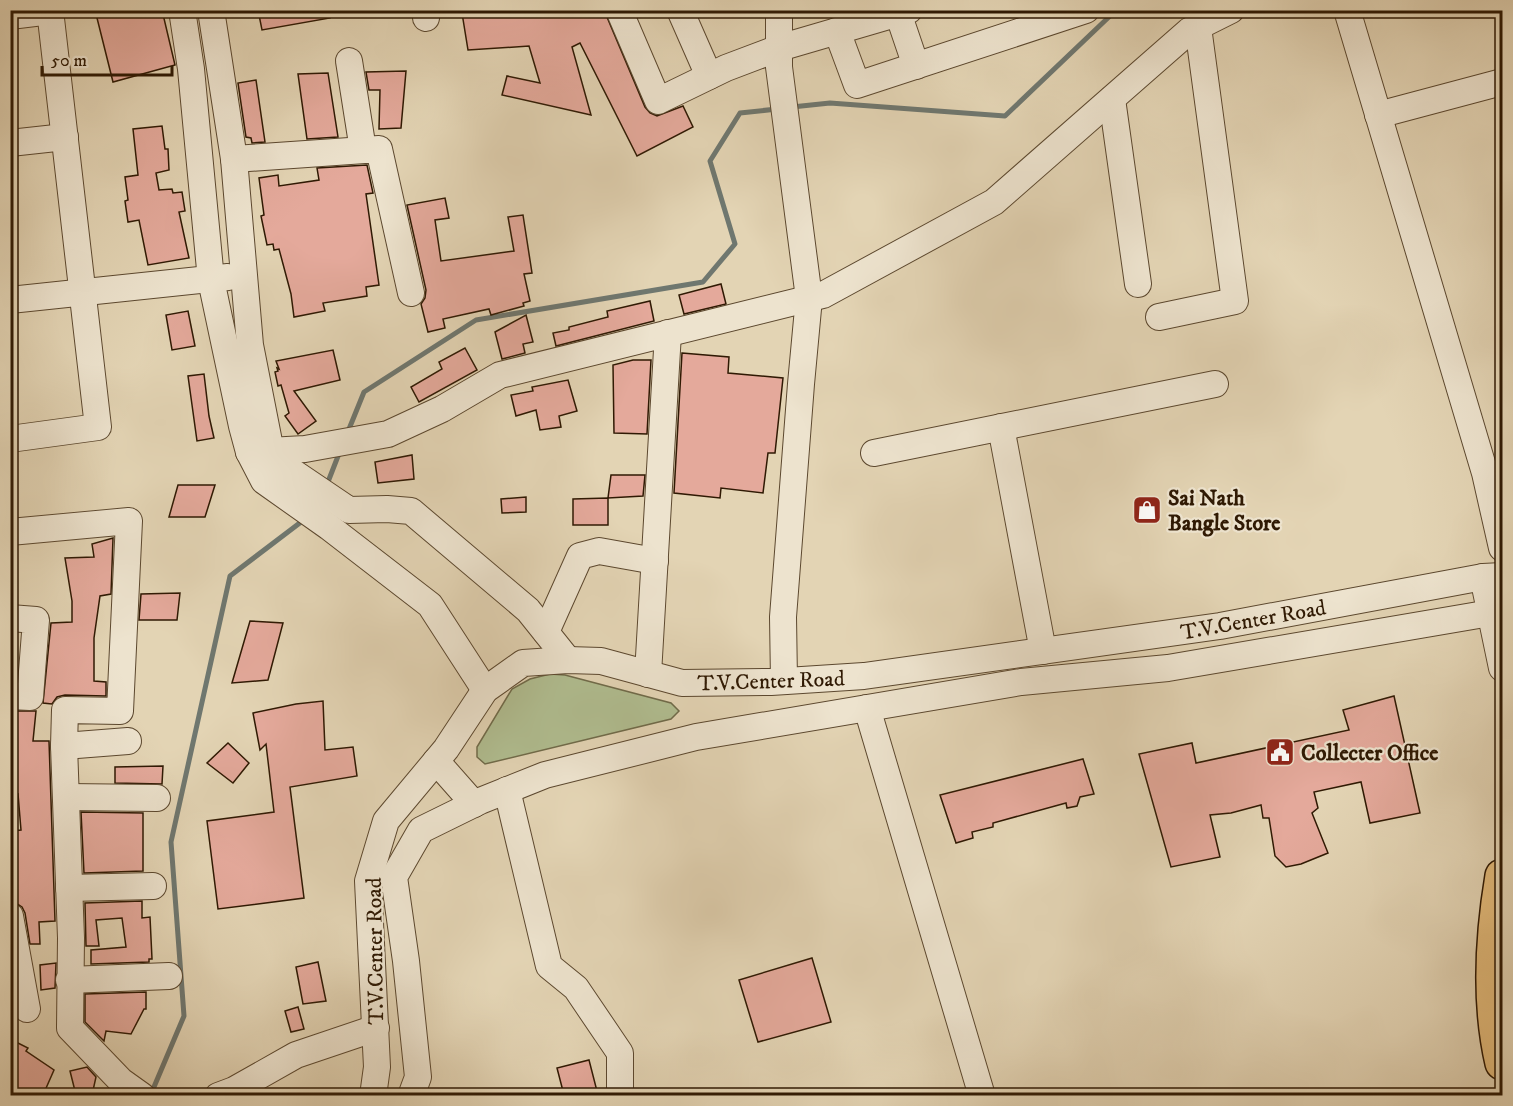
<svg xmlns="http://www.w3.org/2000/svg" width="1513" height="1106" font-family="'IM FELL DW Pica',serif">
<rect width="100%" height="100%" fill="#e3d4b4"/>
<filter id="stains"><feTurbulence type="fractalNoise" baseFrequency=".00333" numOctaves="4"/><feColorMatrix values="0 0 0 0 .2 0 0 0 0 .09 0 0 0 0 .02 0 0 0 .5 -.17"/></filter>
<radialGradient id="worn" r=".72"><stop offset=".6" stop-color="#630" stop-opacity="0"/><stop offset="1" stop-color="#630" stop-opacity=".3"/></radialGradient>
<polygon fill="#b0bd90" stroke="#706b4a" stroke-width="1.5" points="550,674 565,675 671,703 679,711 671,719 485,764 477,757 477,747 512,689 530,679"/>
<g fill="none" stroke-linecap="round" stroke-linejoin="round">
<g stroke="#6f776f" stroke-width="5">
<polyline points="792,107 830,103 1005,116 1112,14 1112,10"/>
<polyline points="347,434 364,392 476,320 703,282 735,244 710,161 740,113 777,109"/>
<polyline points="326,487 340,451"/>
<polyline points="151,1094 184,1016 171,842 230,576 305,519"/>
</g>
</g>
<g fill="#e4a99b" stroke="#2f1903" stroke-width="1.5">
<polygon points="95,10 162,10 175,65 113,82"/>
<polygon points="258,10 329,10 330,18 262,30"/>
<polygon points="484,10 604,10 645,107 650,113 657,116 683,106 693,127 637,156 580,43 572,47 591,115 502,95 507,76 540,83 529,46 468,50 462,13"/>
<polygon points="406,71 401,128 379,129 380,90 369,90 366,72"/>
<polygon points="328,73 338,137 307,139 298,74"/>
<polygon points="256,80 265,142 252,143 251,138 246,137 238,83"/>
<polygon points="162,126 165,149 168,149 169,170 156,173 159,190 172,189 173,193 182,192 185,211 179,212 189,258 148,265 139,220 128,222 125,201 128,200 125,177 138,175 133,129"/>
<polygon points="367,165 373,193 366,194 379,285 366,287 367,296 323,303 325,311 294,317 291,294 279,249 274,250 273,244 267,245 261,216 264,215 259,178 278,175 279,186 319,180 317,168"/>
<polygon points="445,198 449,218 435,220 441,261 514,251 508,217 523,215 532,273 524,274 530,301 523,303 524,306 491,315 489,309 443,319 445,328 428,332 421,304 425,298 426,290 407,205"/>
<polygon points="721,284 726,304 684,314 679,295"/>
<polygon points="650,301 654,321 556,346 553,333 569,330 569,327 608,317 607,311"/>
<polygon points="188,311 195,346 172,350 166,315"/>
<polygon points="526,315 533,342 523,344 525,353 502,359 495,332"/>
<polygon points="465,348 477,370 419,402 411,387 442,369 439,362"/>
<polygon points="333,350 340,380 294,391 316,421 298,434 285,416 289,413 281,385 278,386 275,372 278,371 277,368 279,369 276,361"/>
<polygon points="682,353 729,357 728,373 783,378 775,453 768,453 763,493 721,488 720,498 674,493"/>
<polygon points="633,360 651,360 647,434 614,433 613,365"/>
<polygon points="204,374 209,416 214,438 197,441 188,376"/>
<polygon points="568,380 577,411 559,416 561,427 540,430 536,410 516,416 511,395 533,391 532,387"/>
<polygon points="412,455 414,479 378,483 375,462"/>
<polygon points="611,475 645,475 643,496 608,498"/>
<polygon points="178,485 215,485 205,517 169,517"/>
<polygon points="526,497 526,512 502,513 501,499"/>
<polygon points="608,498 608,525 573,525 573,499"/>
<polygon points="113,538 111,594 100,596 94,638 94,681 106,682 106,696 65,695 57,697 52,704 43,703 51,623 72,622 72,601 65,558 94,557 92,544"/>
<polygon points="180,593 177,620 139,620 141,594"/>
<polygon points="250,621 283,623 268,680 232,683"/>
<polygon points="1394,696 1420,813 1370,823 1361,782 1314,792 1318,808 1312,813 1328,853 1301,864 1286,867 1275,856 1269,818 1263,818 1261,805 1231,813 1210,815 1220,857 1171,867 1139,754 1192,743 1196,763 1349,730 1343,710"/>
<polygon points="323,701 325,750 353,747 357,776 290,787 304,898 218,909 207,821 274,812 266,744 260,750 253,713 296,704"/>
<polygon points="11,711 36,711 33,741 49,741 55,921 39,922 40,944 30,944 25,913 22,907 16,903 13,851 10,851 10,831 21,830 18,794 10,797"/>
<polygon points="228,743 249,763 233,783 207,763"/>
<polygon points="1083,759 1094,794 1080,797 1077,806 1067,808 1066,803 993,823 993,827 972,832 973,838 956,843 940,795"/>
<polygon points="163,766 162,784 115,783 115,767"/>
<polygon points="81,812 143,813 143,871 84,873"/>
<polygon points="142,901 142,918 150,917 152,959 149,959 149,962 91,964 91,950 126,947 122,918 96,920 99,946 86,946 85,903"/>
<polygon points="812,958 831,1022 758,1042 739,980"/>
<polygon points="318,962 326,1001 303,1004 296,967"/>
<polygon points="56,963 55,988 41,990 40,965"/>
<polygon points="146,992 146,1009 144,1009 131,1034 106,1031 104,1041 85,1022 85,994"/>
<polygon points="298,1007 304,1029 291,1032 285,1011"/>
<polygon points="10,1039 28,1048 26,1051 54,1070 43,1095 10,1095"/>
<polygon points="589,1060 598,1095 564,1095 557,1068"/>
<polygon points="87,1067 96,1077 92,1095 76,1095 70,1071"/>
</g>
<g fill="none" stroke-linecap="round" stroke-linejoin="round">
<g stroke="#5c482f" stroke-width="28">
<g id="minor">
<polyline points="182,10 191,69 211,280 242,426 249,452 264,481 329,527 430,605 485,690"/>
<polyline points="211,10 234,159 250,345 271,452 281,464 349,510 387,509 411,511 528,610 568,660"/>
<polyline points="619,10 658,101 726,68 779,48 909,10"/>
<polyline points="680,10 709,76"/>
<polyline points="779,10 779,67 809,298 801,384 783,617 784,681"/>
<polyline points="897,10 916,66"/>
<polyline points="1347,10 1485,473 1502,548"/>
<polyline points="10,16 51,11"/>
<polyline points="426,18 427,10"/>
<polyline points="837,31 857,85 1086,10"/>
<polyline points="349,61 363,150"/>
<polyline points="1112,99 1138,284"/>
<polyline points="1378,115 1502,82"/>
<polyline points="10,143 65,137"/>
<polyline points="234,159 379,149 411,293"/>
<polyline points="10,300 228,277"/>
<polyline points="1159,317 1235,301 1198,27"/>
<polyline points="1001,427 1043,651"/>
<polyline points="10,439 98,427 50,10"/>
<polyline points="249,452 305,449 388,434 442,409 500,375 823,295 994,202 1189,31 1231,10"/>
<polyline points="874,453 1215,384"/>
<polyline points="10,532 129,521 120,711 65,710 64,746 71,938 70,1028 121,1081 142,1096"/>
<polyline points="1483,577 1502,668"/>
<polyline points="10,618 36,620 30,697 10,696"/>
<polyline points="546,632 580,556 599,551 655,561"/>
<polyline points="648,674 668,333"/>
<polyline points="867,708 982,1096"/>
<polyline points="64,746 128,741"/>
<polyline points="436,761 474,804"/>
<polyline points="507,790 549,966 576,988 620,1053 620,1096"/>
<polyline points="66,797 157,798"/>
<polyline points="69,888 153,886"/>
<polyline points="10,916 27,1009"/>
<polyline points="69,980 169,976"/>
<polyline points="218,1096 234,1090 296,1055 376,1028"/>
<polyline points="373,1096 377,1067 368,881 386,821 446,749 485,690 523,663 568,660 601,661 682,683 771,682 864,676 1220,626 1483,577 1502,576"/>
<polyline points="411,1096 418,1077 406,961 394,877 421,830 480,801 545,775 696,737 1021,682 1168,668 1502,611"/>
</g>
</g>
<g stroke="#2f1903" stroke-width="36">
<path id="major" d="M1502,876C1492,936 1488,1003 1502,1063"/>
</g>
<use href="#minor" stroke="#ede3ce" stroke-width="26"/>
<use href="#major" stroke="#e2ba7a" stroke-width="33"/>
</g>
<defs>
<g id="shop-square" transform="scale(1.5)"><rect x="-9" y="-9" width="18" height="18" rx="4" fill="#8f2418" stroke="#ede3ce"/><path d="M-5-2.5h2.3a2.7 3.5 0 0 1 5.4 0H5L5.5 6h-11ZM-1.5-2.5h3a1.5 2.3 0 0 0-3 0Z" fill="#fff"/></g>
<g id="civic-square" transform="scale(1.5)"><rect x="-9" y="-9" width="18" height="18" rx="4" fill="#8f2418" stroke="#ede3ce"/><path d="M-.6-6.5H3V-4.5H.6V-3L4-1V1h2V6H-6V1h2V-1L-.6-3ZM-1.2 2.5V6h2.4V2.5Z" fill="#fff"/></g>
</defs>
<g fill-rule="evenodd">
<use href="#shop-square" x="1147" y="510"/>
<use href="#civic-square" x="1280" y="752"/>
</g>
<g text-anchor="middle" stroke-width="4.5" stroke-linejoin="round" paint-order="stroke">
<g font-size="22" font-weight="bold" fill="#2f1903" stroke="#ede3ce" text-anchor="start">
<text x="1168" y="505">Sai Nath<tspan x="1168" dy="25">Bangle Store</tspan></text>
<text x="1301" y="760">Collecter Office</text>
</g>
<g font-size="22" fill="#2f1903" stroke="#ede3ce">
<text transform="translate(1253 619) rotate(-10)" y="8">T.V.Center Road</text>
<text transform="translate(771 680) rotate(-2)" y="8">T.V.Center Road</text>
<text transform="translate(374 951) rotate(-91)" y="8">T.V.Center Road</text>
</g>
</g>
<rect width="1513" height="1106" fill="none" stroke="#e3d4b4" stroke-width="36"/>
<rect x="12" y="12" width="1489" height="1082" fill="none" stroke="#2f1903" stroke-width="3"/>
<rect x="18" y="18" width="1477" height="1070" fill="none" stroke="#2f1903" stroke-width="1.5"/>
<path d="M42 66v9h130v-9" fill="none" stroke="#2f1903" stroke-width="3"/>
<text x="51" y="66" font-size="18" fill="#2f1903" stroke="#ede3ce" stroke-width="4.5" paint-order="stroke">50 m</text>
<rect width="100%" height="100%" filter="url(#stains)"/>
<rect width="100%" height="100%" fill="url(#worn)"/>
</svg>
